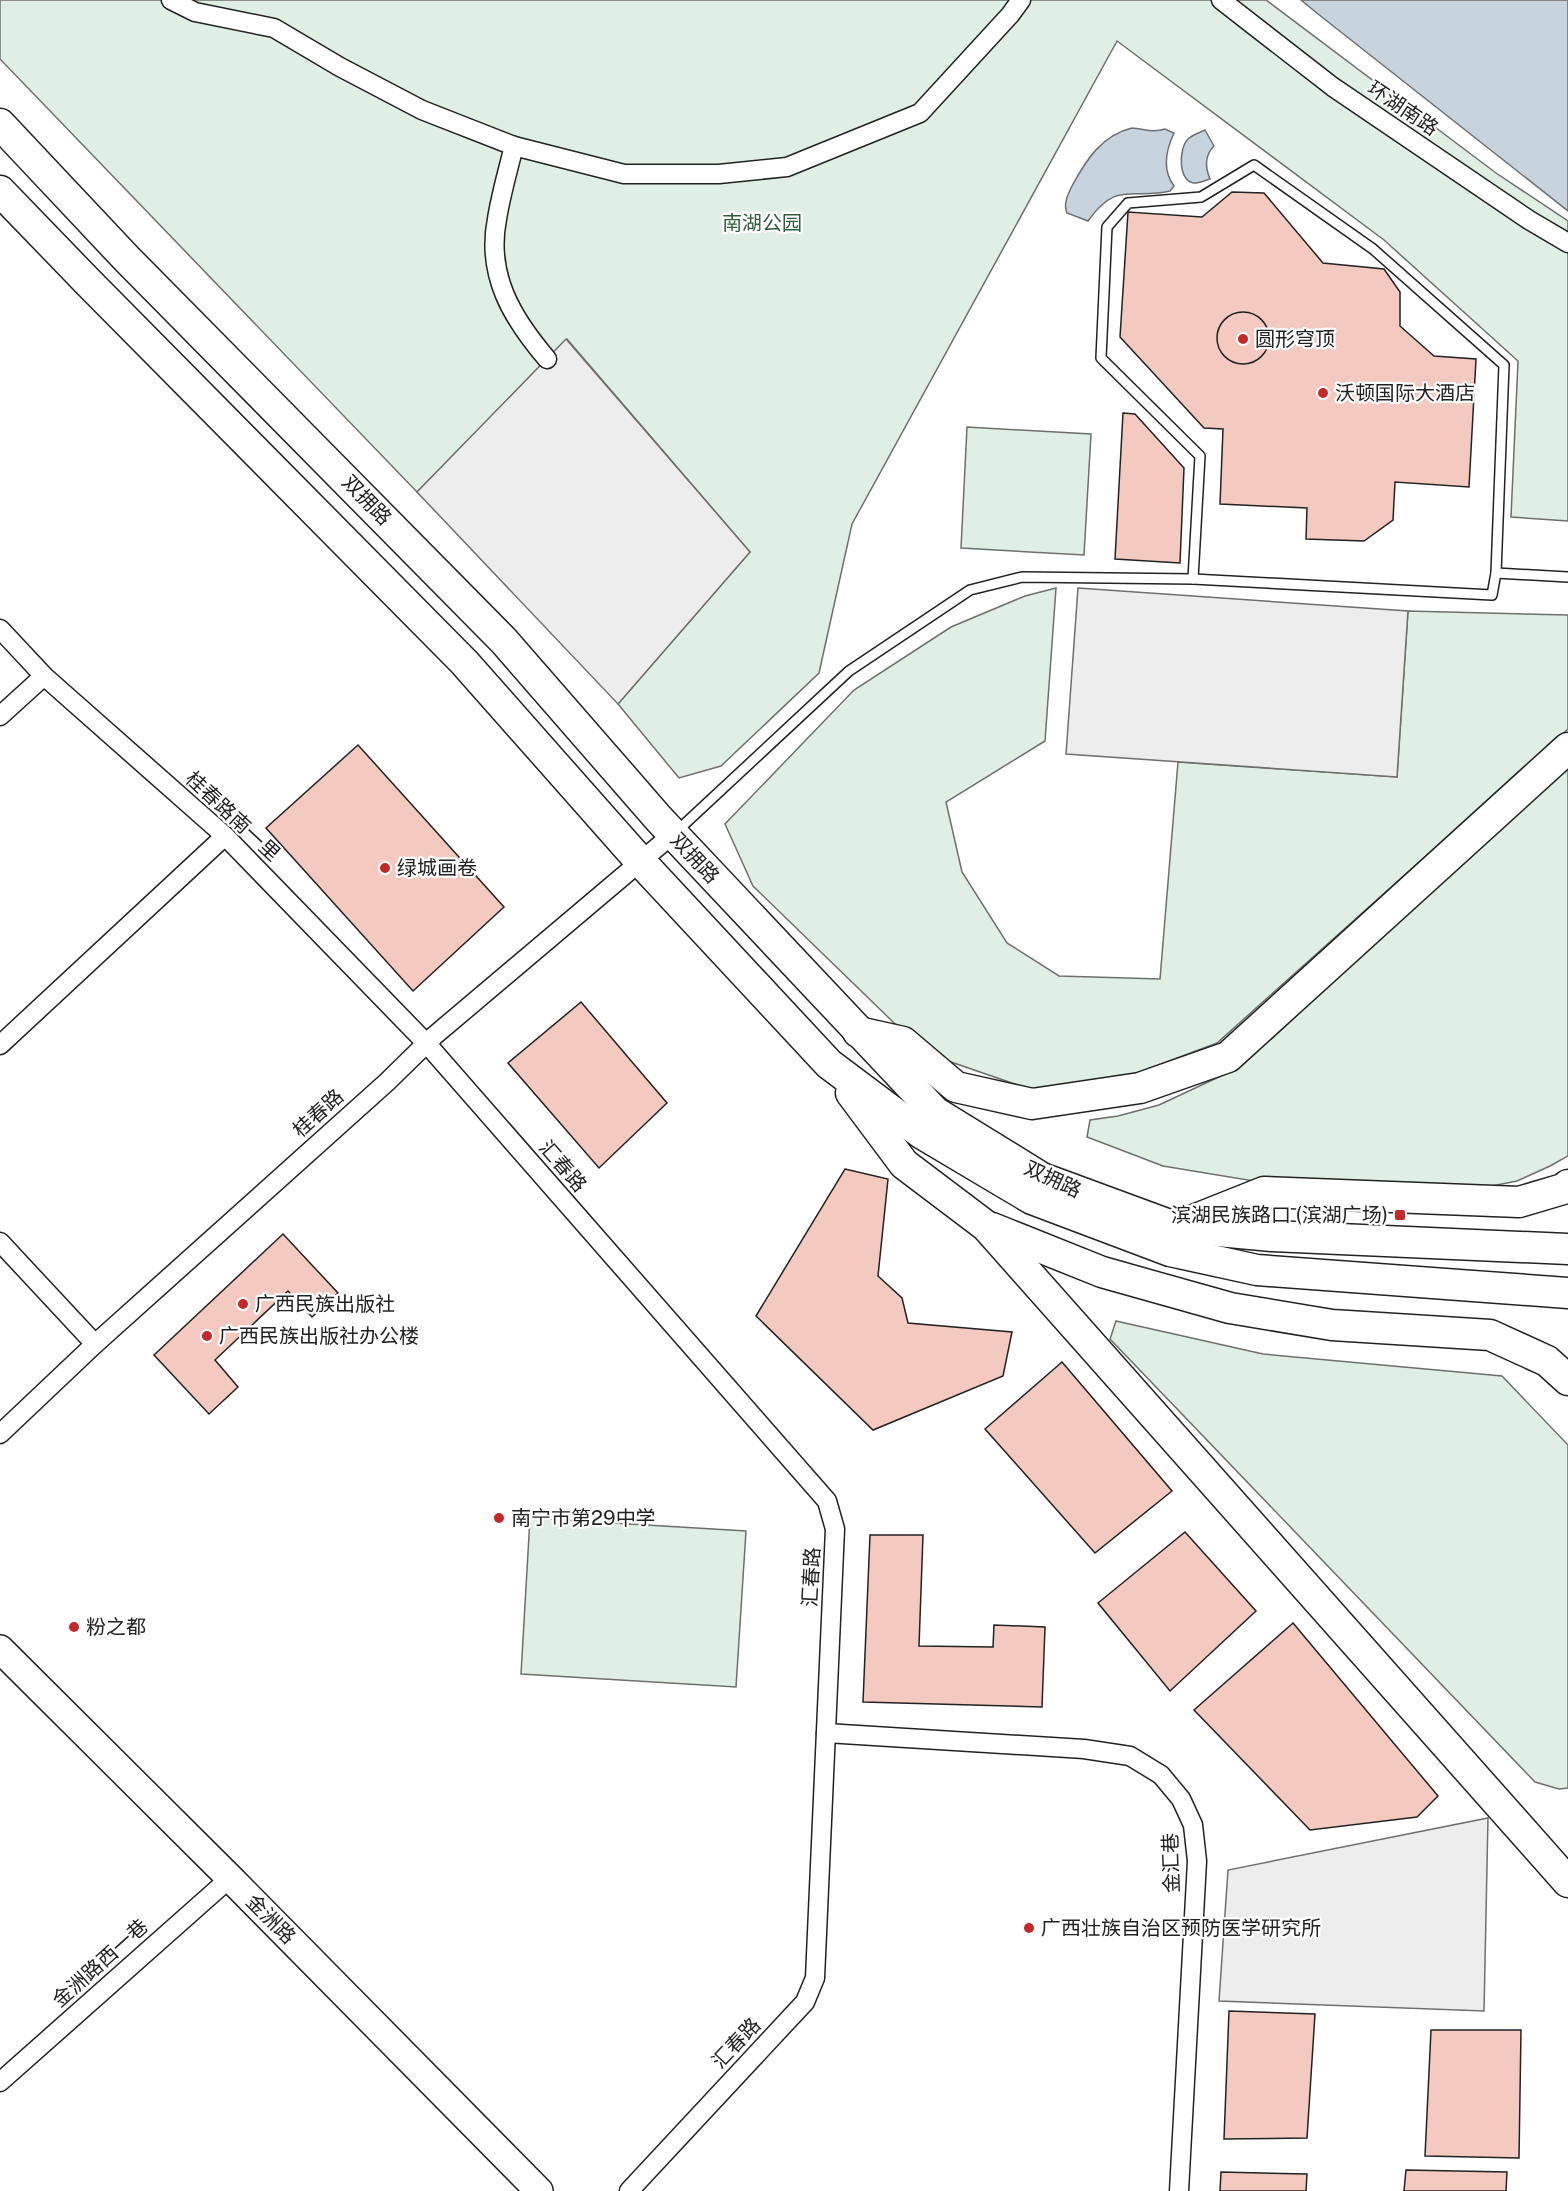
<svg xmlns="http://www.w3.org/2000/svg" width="1568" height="2191" font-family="'Public Sans','Noto Sans SC',sans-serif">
<rect width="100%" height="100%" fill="#fff"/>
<g fill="#e0efe3" stroke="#6f6f6f" stroke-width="1.5">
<polygon points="0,0 1266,0 1496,173 1568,221 1568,521 1511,517 1518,361 1384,240 1117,41 852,524 819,673 721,766 679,778 618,704 750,552 567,339 417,492 0,59"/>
<polygon points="967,427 1091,434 1084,555 961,548"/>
<polygon points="1056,588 1045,741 946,802 962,872 1007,943 1059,976 1160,979 1178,762 1397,777 1408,611 1568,615 1568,729 1217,1043 1137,1073 1032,1090 925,1053 753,886 725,824 854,690 951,627 1025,596"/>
<polygon points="1568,765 1568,1156 1550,1166 1517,1181 1446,1195 1278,1185 1163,1166 1087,1137 1090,1120 1118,1116 1159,1105 1240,1067"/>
<polygon points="1116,1321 1263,1354 1502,1376 1568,1445 1568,1788 1559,1789 1535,1782 1110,1339"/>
<polygon points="530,1518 746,1531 736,1687 521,1674"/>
</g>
<g fill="#ededed" stroke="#6f6f6f" stroke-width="1.5">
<polygon points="566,339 750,552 618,704 417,492"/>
<polygon points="1078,588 1408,611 1397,777 1066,754"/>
<polygon points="1488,1818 1484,2011 1219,2001 1228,1870"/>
</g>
<g fill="#c7d3dd" stroke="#6f6f6f" stroke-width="1.5">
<polygon points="1301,0 1568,0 1568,211 1318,14"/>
<path d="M1132,128C1145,129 1153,133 1165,129L1174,133C1166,150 1162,170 1174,186L1170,191C1131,200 1117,180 1088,221L1067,213C1063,204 1068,194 1072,186C1086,160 1102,135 1132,128Z"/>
<path d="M1205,130L1214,146C1205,155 1205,167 1210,179C1206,180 1201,183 1196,183C1178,184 1178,149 1188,139C1192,135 1199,133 1205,130Z"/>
</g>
<g fill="#f3c9c0" stroke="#222" stroke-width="1.5">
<polygon points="1232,192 1264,193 1323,263 1384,269 1400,292 1400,326 1434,356 1476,359 1469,487 1395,482 1393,520 1364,541 1306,539 1307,508 1220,504 1223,429 1204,428 1120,337 1128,212 1202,217"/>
<circle cx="1243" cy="338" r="26"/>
<polygon points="1123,413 1135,414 1184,468 1180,563 1115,559"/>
<polygon points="358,745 504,907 413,991 266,828"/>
<polygon points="581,1002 667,1103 599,1168 508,1063"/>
<polygon points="845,1169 888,1179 878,1276 902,1298 908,1323 1012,1332 1003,1376 873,1430 756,1316"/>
<polygon points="283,1234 338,1293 312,1317 288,1291 215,1360 238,1387 209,1414 154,1355"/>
<polygon points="1062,1362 1172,1491 1095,1553 985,1429"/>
<polygon points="1185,1532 1256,1611 1170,1691 1098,1603"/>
<polygon points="870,1535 923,1535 919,1646 993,1647 994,1625 1045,1627 1042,1707 863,1702"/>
<polygon points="1293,1623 1438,1796 1417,1817 1310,1830 1194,1710"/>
<polygon points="1229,2011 1315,2014 1307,2138 1224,2139"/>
<polygon points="1431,2030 1521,2030 1519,2158 1425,2156"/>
<polygon points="1406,2170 1507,2172 1506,2191 1404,2191"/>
<polygon points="1221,2172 1307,2174 1306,2191 1220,2191"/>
</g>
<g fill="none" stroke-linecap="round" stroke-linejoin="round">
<g stroke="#222" stroke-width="12">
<g id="service">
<polygon points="1254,165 1373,249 1504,365 1496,573 1492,595 1193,579 1200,456 1101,358 1107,227 1128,203 1201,197"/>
<polyline points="1496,573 1568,577"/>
<polyline points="676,832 849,671 970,590 1022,577 1193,579"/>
</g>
</g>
<g stroke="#222" stroke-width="21">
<g id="minor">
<polyline points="171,0 195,12 274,28 340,67 422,110 514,146 624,174 719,174 787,167 920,113 1010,15 1021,0"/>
<polyline points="1221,0 1333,87 1529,220 1568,243"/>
<path d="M514,146C508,170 501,194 497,219C486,275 512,318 547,359"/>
<polyline points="0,629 44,676 225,836 427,1044 827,1501 835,1529 815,1978 805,2002 629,2191"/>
<polyline points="0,716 44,676"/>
<polyline points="0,1045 225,836"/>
<polyline points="0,1242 95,1344"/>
<polyline points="0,1434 95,1344 387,1082 434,1036 673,834"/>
<polyline points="826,1733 1084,1749 1130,1756 1161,1775 1181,1799 1193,1825 1197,1861 1179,2191"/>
<polyline points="0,2082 230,1878"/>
</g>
</g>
<g stroke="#222" stroke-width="30">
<polyline id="secondary" points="0,1649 230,1878 539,2191"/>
</g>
<g stroke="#222" stroke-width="33">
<g id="primary">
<polyline points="0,124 127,259 504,641 659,819 935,1112 1042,1178 1175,1227 1272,1236 1568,1249"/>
<polyline points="0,191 87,281 464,662 640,861 829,1064 921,1133 1032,1199 1170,1251 1257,1270 1568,1293"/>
<polyline points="858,1032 903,1042 956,1087 1032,1104 1140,1088 1228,1057 1568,748"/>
<polyline points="851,1093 904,1164 986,1226 1568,1882"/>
<polyline points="1181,1225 1264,1192 1519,1202 1563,1189 1568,1185"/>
<polyline points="992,1228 1102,1272 1230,1308 1332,1325 1490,1335 1547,1361 1568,1380"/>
</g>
</g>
<use href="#service" stroke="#fff" stroke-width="9"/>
<use href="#minor" stroke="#fff" stroke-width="18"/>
<use href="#secondary" stroke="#fff" stroke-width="27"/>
<use href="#primary" stroke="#fff" stroke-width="30"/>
</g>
<g fill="#c62828" stroke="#fff" stroke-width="2">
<circle cx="1243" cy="339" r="6"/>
<circle cx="1323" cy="393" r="6"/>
<circle cx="385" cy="868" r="6"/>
<rect x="1394" y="1209" width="12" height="12" rx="3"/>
<circle cx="243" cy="1304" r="6"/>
<circle cx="207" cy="1336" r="6"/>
<circle cx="499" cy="1518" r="6"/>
<circle cx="74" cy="1627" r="6"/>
<circle cx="1029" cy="1928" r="6"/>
</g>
<g text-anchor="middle" stroke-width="4.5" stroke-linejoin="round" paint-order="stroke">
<g font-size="20" fill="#222" stroke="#fff">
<text transform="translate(1403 108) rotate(34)" y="7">环湖南路</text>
<text transform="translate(367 500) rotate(46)" y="7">双拥路</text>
<text transform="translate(233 816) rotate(43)" y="7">桂春路南一里</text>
<text transform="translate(695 858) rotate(47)" y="7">双拥路</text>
<text transform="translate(318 1113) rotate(-42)" y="7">桂春路</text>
<text transform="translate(563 1166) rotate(49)" y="7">汇春路</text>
<text transform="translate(1053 1179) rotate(25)" y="7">双拥路</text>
<text transform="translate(811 1577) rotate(-87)" y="7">汇春路</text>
<text transform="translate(1171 1863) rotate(-92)" y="7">金汇巷</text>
<text transform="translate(271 1919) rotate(45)" y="7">金洲路</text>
<text transform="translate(100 1963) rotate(-42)" y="7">金洲路西一巷</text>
<text transform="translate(736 2043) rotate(-47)" y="7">汇春路</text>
</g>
<g font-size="20" fill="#2f5e38" stroke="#fff">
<text x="762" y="230">南湖公园</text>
</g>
<g font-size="20" fill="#222" stroke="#fff" text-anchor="start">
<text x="1255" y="346">圆形穹顶</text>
<text x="1335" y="400">沃顿国际大酒店</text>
<text x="397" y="875">绿城画卷</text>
<text x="1388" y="1222" text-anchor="end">滨湖民族路口 (滨湖广场)</text>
<text x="255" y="1311">广西民族出版社</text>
<text x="219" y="1343">广西民族出版社办公楼</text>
<text x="511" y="1525">南宁市第29中学</text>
<text x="86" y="1634">粉之都</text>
<text x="1041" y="1935">广西壮族自治区预防医学研究所</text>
</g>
</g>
</svg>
